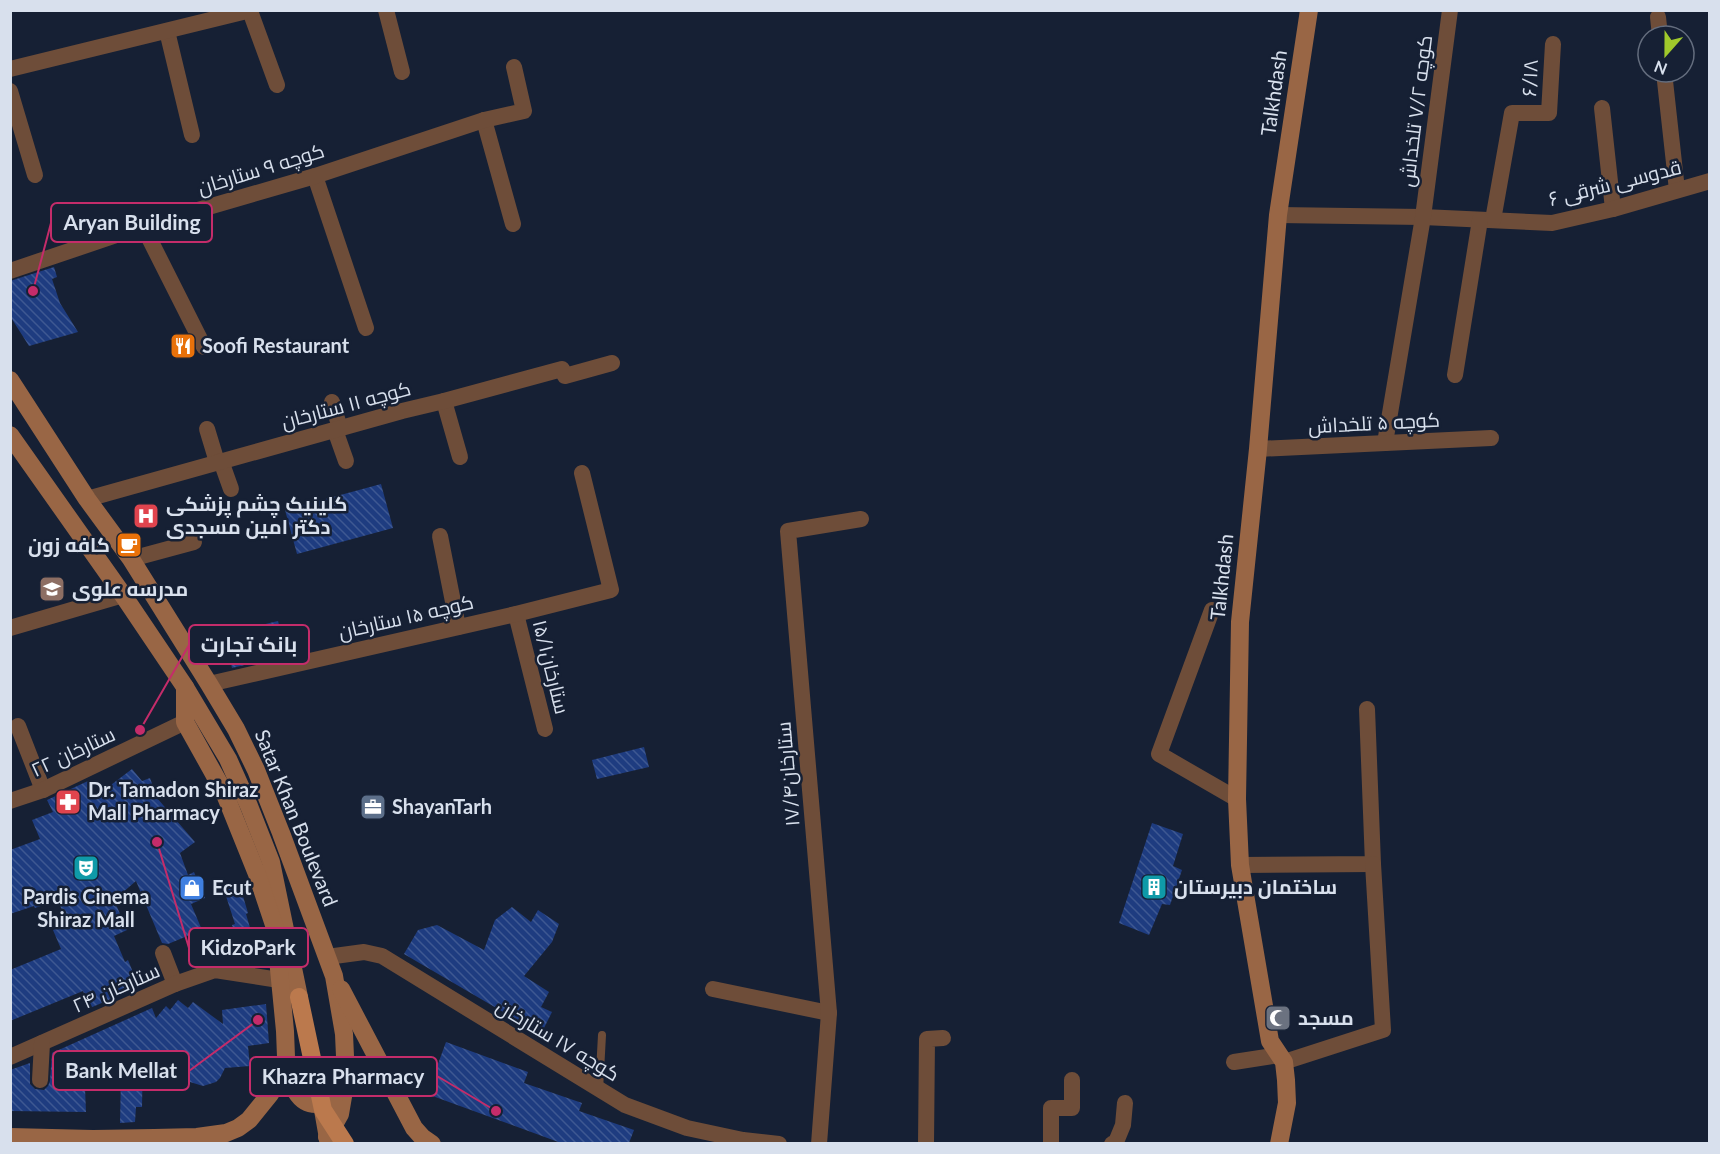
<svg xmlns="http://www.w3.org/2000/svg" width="1720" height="1154" font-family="Lato,Cairo,sans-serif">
<defs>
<pattern id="building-back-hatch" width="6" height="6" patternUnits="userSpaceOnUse" patternTransform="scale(1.5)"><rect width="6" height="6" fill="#1e3c80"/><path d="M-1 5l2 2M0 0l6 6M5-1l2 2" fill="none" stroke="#3e5892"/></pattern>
</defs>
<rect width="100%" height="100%" fill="#162034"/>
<g fill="url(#building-back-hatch)">
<polygon points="54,267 57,277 52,279 60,303 78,332 29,346 10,316 10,281"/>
<polygon points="381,484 393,528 297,554 285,510"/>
<polygon points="278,621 287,655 232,668 224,634"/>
<polygon points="644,747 649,767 597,779 592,760"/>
<polygon points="132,769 142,781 150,778 157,798 195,842 180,853 188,875 194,872 205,898 191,904 202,930 168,944 162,943 136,881 114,900 127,930 114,936 125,962 128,960 139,987 90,1008 83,991 10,1021 10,970 61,949 53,930 67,924 58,900 35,908 34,906 10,914 10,850 40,839 32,820 53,812 47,800 88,781 95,797"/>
<polygon points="1152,823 1183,834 1173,866 1182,870 1170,905 1162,904 1149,935 1119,923"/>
<polygon points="240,886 248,913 246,914 259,959 244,963 232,925 235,924 224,890"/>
<polygon points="512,907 531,922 538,910 559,924 552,942 524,976 549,992 541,1007 552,1012 541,1034 404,954 418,930 437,925 484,950 495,920"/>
<polygon points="178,1000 188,1008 193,1002 223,1024 222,1010 266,1004 269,1043 248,1046 250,1066 225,1068 220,1078 216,1082 203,1086 190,1082 177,1070 173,1076 143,1053 142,1107 136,1107 135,1122 120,1123 121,1074 97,1074 97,1088 85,1088 86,1112 10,1111 10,1070 30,1063 30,1084 35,1089 44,1090 48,1086 50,1081 52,1053 152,1008 156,1018 166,1006 170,1010"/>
<polygon points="446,1042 528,1072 524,1083 582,1103 579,1111 634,1130 629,1143 561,1143 427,1094"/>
</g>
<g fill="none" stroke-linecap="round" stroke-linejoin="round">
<polyline stroke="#6b7485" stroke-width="3" stroke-dasharray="3 3" stroke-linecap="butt" points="1218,597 1228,573"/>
<polyline stroke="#6e4d39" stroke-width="8" points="599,1090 602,1035"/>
<g stroke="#6e4d39" stroke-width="16">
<polyline points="386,10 402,72"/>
<polyline points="250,11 277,85"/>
<polyline points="1658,17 1660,36"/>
<polyline points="167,31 192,135"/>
<polyline points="10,69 251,10"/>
<polyline points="1664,72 1677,190"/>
<polyline points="10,91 35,175"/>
<polyline points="1602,108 1613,209"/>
<polyline points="484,120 513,224"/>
<polyline points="315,176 366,328"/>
<polyline points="1278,215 1423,217 1552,223 1613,209 1710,181"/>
<polyline points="1493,220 1512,113 1549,113 1553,44"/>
<polyline points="143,226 204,347"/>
<polyline points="10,271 143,226 315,176 484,120 524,111 514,67"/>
<polyline points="1455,375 1480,220"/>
<polyline points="444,401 460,457"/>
<polyline points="332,402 340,428"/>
<polyline points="207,429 217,462"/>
<polyline points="335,430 346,461"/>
<polyline points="1385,443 1423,217 1450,10"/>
<polyline points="1258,449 1491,438"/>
<polyline points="221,461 231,489"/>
<polyline points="87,499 402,411 444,401 562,369 565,376 612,363"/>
<polyline points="440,536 458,627"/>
<polyline points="131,559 194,542"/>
<polyline points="1212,610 1159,754 1237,799"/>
<polyline points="516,614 545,729"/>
<polyline points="10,628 123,595"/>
<polyline points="209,684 516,614 611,590 582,473"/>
<polyline points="18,726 43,790"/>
<polyline points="10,801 43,790 185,722"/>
<polyline points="1240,865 1373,864 1367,709"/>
<polyline points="163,953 175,984"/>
<polyline points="327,957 364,952 382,956 625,1105 687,1128 743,1140 779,1144"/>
<polyline points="713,989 829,1013"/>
<polyline points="10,1057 175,984 215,970 279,980"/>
<polyline points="1234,1062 1279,1055"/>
<polyline points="1284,1062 1383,1030 1373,864"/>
<polyline points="40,1080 42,1043"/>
<polyline points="819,1144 829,1013 788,531 861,519"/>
<polyline points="926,1144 927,1039 943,1038"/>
<polyline points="1051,1144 1051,1108 1072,1108 1072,1080"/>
<polyline points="1112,1144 1116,1142 1123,1125 1125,1103"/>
</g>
<g stroke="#996645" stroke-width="18">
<polyline points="10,380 87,499 131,559 209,684 236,729 256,770 281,833 334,976 344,1034 346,1079 340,1114 327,1137"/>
<polyline points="10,435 123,595 185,687 228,759 249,806 271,862 299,997"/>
<polyline points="341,989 414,1128 422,1137 432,1144"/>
<path d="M285,1062C290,1078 295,1104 316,1104C323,1104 328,1102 334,1097"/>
<polyline points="10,1137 93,1139 154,1138 197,1137 226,1133 238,1128 249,1120 270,1094 281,1076 286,1057 285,1031 275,928 257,874 224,792 185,722 185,687"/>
<polyline points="1279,1144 1287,1103 1286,1080 1284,1062 1270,1041 1240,865 1237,799 1240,622 1258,449 1278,215 1309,10"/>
</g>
<polyline stroke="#996645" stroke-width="18" points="323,1110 329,1144"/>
<polyline stroke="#bb794d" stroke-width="18" points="299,997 323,1110 345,1144"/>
</g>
<defs>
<g id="restaurant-square" transform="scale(1.35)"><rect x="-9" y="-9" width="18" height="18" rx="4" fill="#e8710a" stroke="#162034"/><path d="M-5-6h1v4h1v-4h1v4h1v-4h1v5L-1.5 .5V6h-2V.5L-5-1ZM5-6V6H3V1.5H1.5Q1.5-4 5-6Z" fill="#fff"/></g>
<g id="hospital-square" transform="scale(1.35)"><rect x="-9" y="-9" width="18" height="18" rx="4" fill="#e0444e" stroke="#162034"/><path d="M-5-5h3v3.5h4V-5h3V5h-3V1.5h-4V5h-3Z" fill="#fff"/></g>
<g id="cafe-square" transform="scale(1.35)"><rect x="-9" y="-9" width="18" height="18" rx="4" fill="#e8710a" stroke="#162034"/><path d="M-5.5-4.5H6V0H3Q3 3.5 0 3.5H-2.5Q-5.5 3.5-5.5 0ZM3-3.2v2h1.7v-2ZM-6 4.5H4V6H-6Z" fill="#fff"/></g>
<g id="school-square" transform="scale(1.35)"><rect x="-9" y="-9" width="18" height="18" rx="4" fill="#8d6e63" stroke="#162034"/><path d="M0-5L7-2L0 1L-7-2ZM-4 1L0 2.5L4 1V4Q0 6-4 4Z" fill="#fff"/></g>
<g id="pharmacy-square" transform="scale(1.35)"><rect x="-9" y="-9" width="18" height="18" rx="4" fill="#e0444e" stroke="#162034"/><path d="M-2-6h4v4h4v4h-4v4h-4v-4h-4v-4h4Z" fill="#fff"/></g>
<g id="office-square" transform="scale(1.35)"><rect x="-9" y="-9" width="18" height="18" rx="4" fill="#5c6f8a" stroke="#162034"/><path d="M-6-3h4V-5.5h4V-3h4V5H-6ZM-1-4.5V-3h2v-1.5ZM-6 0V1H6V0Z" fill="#fff"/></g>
<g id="theatre-square" transform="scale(1.35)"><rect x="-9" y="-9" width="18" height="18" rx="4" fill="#0f9aa8" stroke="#162034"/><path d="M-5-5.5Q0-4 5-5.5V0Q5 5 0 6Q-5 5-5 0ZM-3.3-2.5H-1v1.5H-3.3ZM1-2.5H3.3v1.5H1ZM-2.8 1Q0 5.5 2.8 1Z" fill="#fff"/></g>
<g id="building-square" transform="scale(1.35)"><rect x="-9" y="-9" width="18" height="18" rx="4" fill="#0f9aa8" stroke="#162034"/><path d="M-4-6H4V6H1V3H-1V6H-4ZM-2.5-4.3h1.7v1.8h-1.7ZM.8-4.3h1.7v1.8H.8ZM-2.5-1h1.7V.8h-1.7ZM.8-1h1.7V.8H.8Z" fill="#fff"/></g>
<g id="shop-square" transform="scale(1.35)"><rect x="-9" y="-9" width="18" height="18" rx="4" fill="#3f7fe0" stroke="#162034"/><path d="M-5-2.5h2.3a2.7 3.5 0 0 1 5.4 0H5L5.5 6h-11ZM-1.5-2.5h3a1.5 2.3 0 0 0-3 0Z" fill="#fff"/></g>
<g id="mosque-square" transform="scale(1.35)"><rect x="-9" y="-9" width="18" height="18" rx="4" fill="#6b7280" stroke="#162034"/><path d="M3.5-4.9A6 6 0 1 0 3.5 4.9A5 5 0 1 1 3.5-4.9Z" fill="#fff"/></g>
</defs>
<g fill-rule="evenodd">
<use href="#restaurant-square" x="183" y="346"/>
<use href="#hospital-square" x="146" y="516"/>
<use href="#cafe-square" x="129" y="545"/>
<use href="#school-square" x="52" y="589"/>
<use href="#pharmacy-square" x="68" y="802"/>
<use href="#office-square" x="373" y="807"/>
<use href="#theatre-square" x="86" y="868"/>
<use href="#building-square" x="1154" y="887"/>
<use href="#shop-square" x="192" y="888"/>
<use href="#mosque-square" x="1278" y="1018"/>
</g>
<g text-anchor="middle" stroke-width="5" stroke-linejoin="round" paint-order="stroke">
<g font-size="20" fill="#d8e0ed" stroke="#162034">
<text transform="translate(1530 78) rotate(-87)" y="7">۶/۱۸</text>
<text transform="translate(1274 93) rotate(-82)" y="7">Talkhdash</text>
<text transform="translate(1416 111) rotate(-83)" y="7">کوچه ۷/۲ تلخداش</text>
<text transform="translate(261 169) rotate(-17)" y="7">کوچه ۹ ستارخان</text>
<text transform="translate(1615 183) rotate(-14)" y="7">قدوسی شرقی ۶</text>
<text transform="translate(346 405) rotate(-15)" y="7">کوچه ۱۱ ستارخان</text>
<text transform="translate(1374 423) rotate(-3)" y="7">کوچه ۵ تلخداش</text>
<text transform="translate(1222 577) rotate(-84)" y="7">Talkhdash</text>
<text transform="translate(406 617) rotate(-13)" y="7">کوچه ۱۵ ستارخان</text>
<text transform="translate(551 667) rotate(76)" y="7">ستارخان۱۵/۱</text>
<text transform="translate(73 752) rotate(-25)" y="7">۲۲ ستارخان</text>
<text transform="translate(788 774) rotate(-95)" y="7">ستارخان۱۷/۴</text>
<text transform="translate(296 818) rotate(68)" y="7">Satar Khan Boulevard</text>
<text transform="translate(116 988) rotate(-24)" y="7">۲۴ ستارخان</text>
<text transform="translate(558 1040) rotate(31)" y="7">کوچه ۱۷ ستارخان</text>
</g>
<g font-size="20" font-weight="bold" fill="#d8e0ed" stroke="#162034" text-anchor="start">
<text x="202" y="353">Soofi Restaurant</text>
<text x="166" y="511">کلینیک چشم پزشکی<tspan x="166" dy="23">دکتر امین مسجدی</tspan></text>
<text x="110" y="552" text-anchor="end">کافه زون</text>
<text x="72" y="596">مدرسه علوی</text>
<text x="88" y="797">Dr. Tamadon Shiraz<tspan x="88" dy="23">Mall Pharmacy</tspan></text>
<text x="392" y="814">ShayanTarh</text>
<text x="1174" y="894">ساختمان دبیرستان</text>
<text x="212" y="895">Ecut</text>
<text x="86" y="904" text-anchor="middle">Pardis Cinema<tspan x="86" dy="23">Shiraz Mall</tspan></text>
<text x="1298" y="1025">مسجد</text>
</g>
</g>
<path fill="none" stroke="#c42c6a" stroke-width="2" d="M33 291L51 223M140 730L189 645M157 842L189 948M258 1020L189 1071M496 1111L437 1076"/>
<g fill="#c42c6a" stroke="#162034" stroke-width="2">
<circle cx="33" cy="291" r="6"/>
<circle cx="140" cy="730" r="6"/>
<circle cx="157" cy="842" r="6"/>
<circle cx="258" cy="1020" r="6"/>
<circle cx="496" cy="1111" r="6"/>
</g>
<g fill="#162034" stroke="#c42c6a" stroke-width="2">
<rect x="51" y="203" width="161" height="39" rx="6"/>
<rect x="189" y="625" width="120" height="39" rx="6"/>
<rect x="189" y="928" width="119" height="39" rx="6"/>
<rect x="53" y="1051" width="136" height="39" rx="6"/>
<rect x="250" y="1057" width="187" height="39" rx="6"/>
</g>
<g font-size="21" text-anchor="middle" font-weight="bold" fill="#d8e0ed">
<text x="132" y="230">Aryan Building</text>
<text x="249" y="652">بانک تجارت</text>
<text x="248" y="955">KidzoPark</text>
<text x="121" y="1078">Bank Mellat</text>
<text x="343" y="1084">Khazra Pharmacy</text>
</g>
<rect width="1720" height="1154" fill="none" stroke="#d8e0ed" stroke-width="24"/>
<g transform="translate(1666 54) rotate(201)"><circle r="28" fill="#162034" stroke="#646d7e" stroke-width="1.5"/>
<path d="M0-4.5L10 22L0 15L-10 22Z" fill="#a0c92b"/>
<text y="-9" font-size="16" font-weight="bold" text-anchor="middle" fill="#d8e0ed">N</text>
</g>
</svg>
